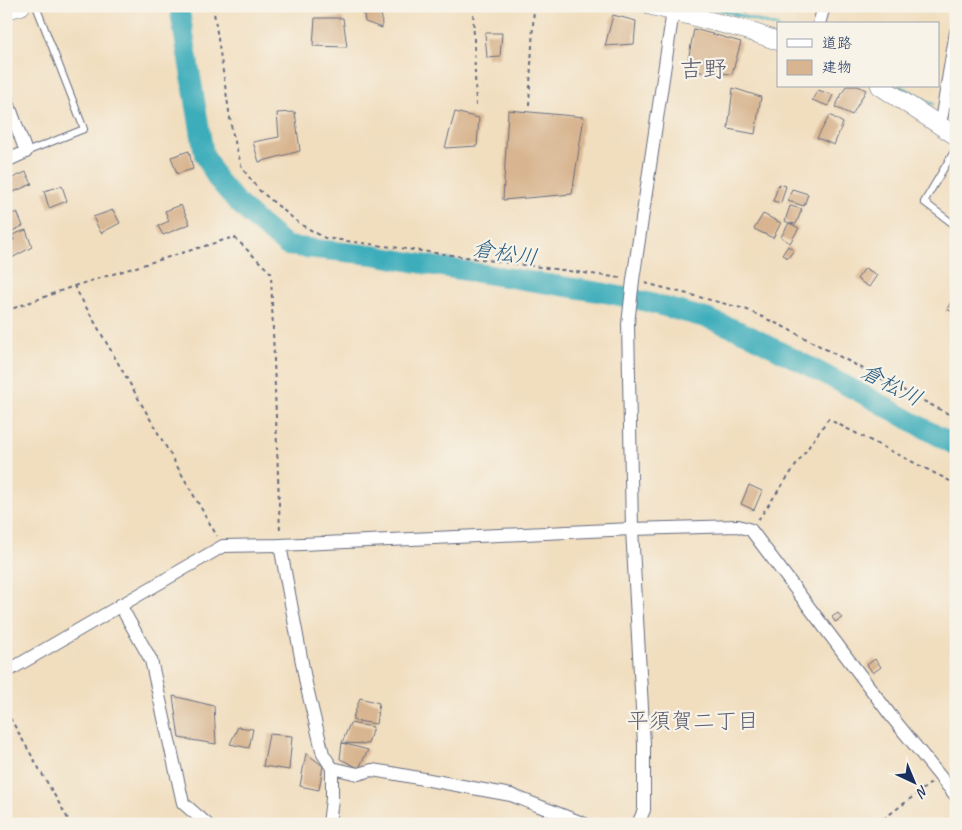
<svg xmlns="http://www.w3.org/2000/svg" width="962" height="830" font-family="Caveat,'Klee One',sans-serif">
<rect width="100%" height="100%" fill="#f7f3e8"/>
<filter id="ink" filterUnits="userSpaceOnUse"><feTurbulence type="fractalNoise" baseFrequency=".02" numOctaves="2"/><feDisplacementMap in="SourceGraphic" scale="10" xChannelSelector="R" yChannelSelector="G"/><feConvolveMatrix kernelMatrix="1 2 1 2 8 2 1 2 1" color-interpolation-filters="sRGB"/></filter>
<filter id="wash" filterUnits="userSpaceOnUse"><feTurbulence type="fractalNoise" baseFrequency=".0096" numOctaves="4" result="noise"/><feDisplacementMap in="SourceGraphic" scale="20" xChannelSelector="R" yChannelSelector="G"/><feGaussianBlur stdDeviation="1.12" result="paint"/><feColorMatrix in="noise" values="0 0 0 0 0 0 0 0 0 0 0 0 0 0 0 0 0 1.4 0 .05"/><feComposite in="paint" operator="in"/></filter>
<g filter="url(#wash)">
<rect width="100%" height="100%" fill="#f1debf"/>
<g fill="none" stroke-linecap="round" stroke-linejoin="round">
<g stroke="#3eadbb" stroke-width="3">
<polyline points="708,6 778,27"/>
<polyline points="900,86 933,104"/>
</g>
<polyline stroke="#3eadbb" stroke-width="20" points="179,6 204,154 217,179 236,201 258,222 287,246 373,255 434,266 605,293 643,301 709,319 747,334 868,397 956,446"/>
</g>
<g id="blocks">
<g fill="#d8b590">
<polygon points="363,6 381,6 382,28 365,22"/>
<polygon points="731,6 749,6 747,12"/>
<polygon points="613,15 636,21 634,44 605,46"/>
<polygon points="315,18 343,18 347,47 313,46"/>
<polygon points="694,29 741,42 732,74 686,71"/>
<polygon points="485,33 502,33 500,57 487,58"/>
<polygon points="846,86 858,86 866,90 852,115 835,107"/>
<polygon points="733,88 761,97 755,134 728,129"/>
<polygon points="818,90 833,95 828,106 812,100"/>
<polygon points="508,110 584,117 572,194 503,200"/>
<polygon points="295,112 300,151 259,162 253,142 279,137 277,113"/>
<polygon points="455,112 479,118 477,146 445,148"/>
<polygon points="830,115 843,123 834,145 817,138"/>
<polygon points="189,151 193,169 177,174 171,157"/>
<polygon points="26,172 32,184 9,194 6,189 6,181"/>
<polygon points="779,184 786,186 781,203 773,201"/>
<polygon points="62,186 67,201 49,208 44,191"/>
<polygon points="792,189 808,194 804,206 788,201"/>
<polygon points="181,205 190,224 163,235 158,226 169,221 165,211"/>
<polygon points="790,206 802,209 796,224 789,223 799,228 790,243 781,237 789,223 785,221"/>
<polygon points="113,210 120,223 101,233 93,217"/>
<polygon points="17,212 23,226 10,232 6,227 6,217"/>
<polygon points="763,214 781,223 773,238 754,229"/>
<polygon points="26,230 32,247 10,259 6,251 6,243 14,240 12,235"/>
<polygon points="788,246 794,250 788,258 782,255"/>
<polygon points="865,268 877,275 869,287 857,279"/>
<polygon points="956,293 956,314 947,309"/>
<polygon points="749,485 762,491 754,510 741,504"/>
<polygon points="838,613 842,618 835,622 832,617"/>
<polygon points="875,659 881,667 873,673 867,665"/>
<polygon points="173,696 214,706 216,744 179,738"/>
<polygon points="360,698 379,703 376,724 352,720"/>
<polygon points="350,723 373,727 368,744 342,743"/>
<polygon points="238,727 253,729 249,748 230,744"/>
<polygon points="269,734 292,736 289,770 263,766"/>
<polygon points="342,743 368,750 359,768 340,759"/>
<polygon points="306,753 323,766 319,790 300,786"/>
</g>
</g>
</g>
<g filter="url(#ink)">
<use href="#blocks" fill-opacity="0" stroke="#666c80" stroke-width="1"/>
<g fill="none" stroke-linecap="round" stroke-linejoin="round">
<g stroke="#666c80" stroke-width="8">
<g id="service">
<polyline points="944,102 956,107"/>
<polyline points="956,148 924,202 956,226"/>
<polyline points="26,152 84,129 36,6"/>
</g>
</g>
<g stroke="#666c80" stroke-width="14">
<g id="minor">
<polyline points="819,24 824,6"/>
<polyline points="6,97 26,152 6,161"/>
<polyline points="938,123 942,115 956,32"/>
<polyline points="280,545 306,684 323,754 332,768 332,799 329,824"/>
<polyline points="120,605 151,660 183,803 207,824"/>
<polyline points="6,672 223,546 280,545 632,529 738,526 751,530 891,716 956,796"/>
<polyline points="332,768 358,774 372,770 391,773 511,795 585,824"/>
<polyline points="638,824 644,810 644,744 632,529 628,324 633,280 673,11"/>
</g>
</g>
<g stroke="#666c80" stroke-width="19">
<g id="secondary">
<polyline points="652,6 746,30 778,41"/>
<polyline points="6,10 21,6"/>
<polyline points="880,86 956,136"/>
</g>
</g>
<g stroke="#666c80" stroke-width="2" stroke-dasharray="4 4" stroke-linecap="butt">
<polyline points="213,6 232,131 242,168 259,190 300,224 325,238 621,278"/>
<polyline points="473,6 476,107"/>
<polyline points="529,105 534,6"/>
<polyline points="645,283 745,309 782,326 956,418"/>
<polyline points="74,286 234,237 271,273 280,533"/>
<polyline points="6,311 74,286 217,536"/>
<polyline points="758,520 828,419 956,484"/>
<polyline points="6,711 71,824"/>
<polyline points="949,769 956,764"/>
<polyline points="877,824 931,783"/>
</g>
<use href="#service" stroke="#fff" stroke-width="6"/>
<use href="#minor" stroke="#fff" stroke-width="12"/>
<use href="#secondary" stroke="#fff" stroke-width="18"/>
</g>
</g>
<g text-anchor="middle" stroke-width="4.5" stroke-linejoin="round" paint-order="stroke">
<g font-size="22" font-style="italic" fill="#275b7f" stroke="#f7f3e8">
<text transform="translate(505 252) rotate(9)" y="8">倉松川</text>
<text transform="translate(892 384) rotate(28)" y="8">倉松川</text>
</g>
<g font-size="22" fill="#5d5e70" stroke="#f7f3e8">
<text x="693" y="728">平須賀二丁目</text>
</g>
<g font-size="24" fill="#5d5e70" stroke="#f7f3e8">
<text x="703" y="77">吉野</text>
</g>
</g>
<rect width="962" height="830" fill="none" stroke="#f7f3e8" stroke-width="25"/>
<rect x="777" y="22" width="162" height="65" fill="#f7f3e8" stroke="#9fa5b1"/>
<rect x="787" y="39" width="25" height="8" fill="#ffffff" stroke="#9fa5b1"/>
<text x="822" y="48" font-size="15" fill="#1b2f5e">道路</text>
<rect x="787" y="60" width="25" height="15" fill="#d8b590" stroke="#9fa5b1"/>
<text x="822" y="72" font-size="15" fill="#1b2f5e">建物</text>
<g transform="translate(914 782) rotate(136)" stroke="#f7f3e8" stroke-width="4" paint-order="stroke">
<path d="M0-4L9 19L0 12L-9 19Z" fill="#1b2f5e"/>
<text y="-8" font-size="14" font-weight="bold" text-anchor="middle" fill="#1b2f5e">N</text>
</g>
</svg>
